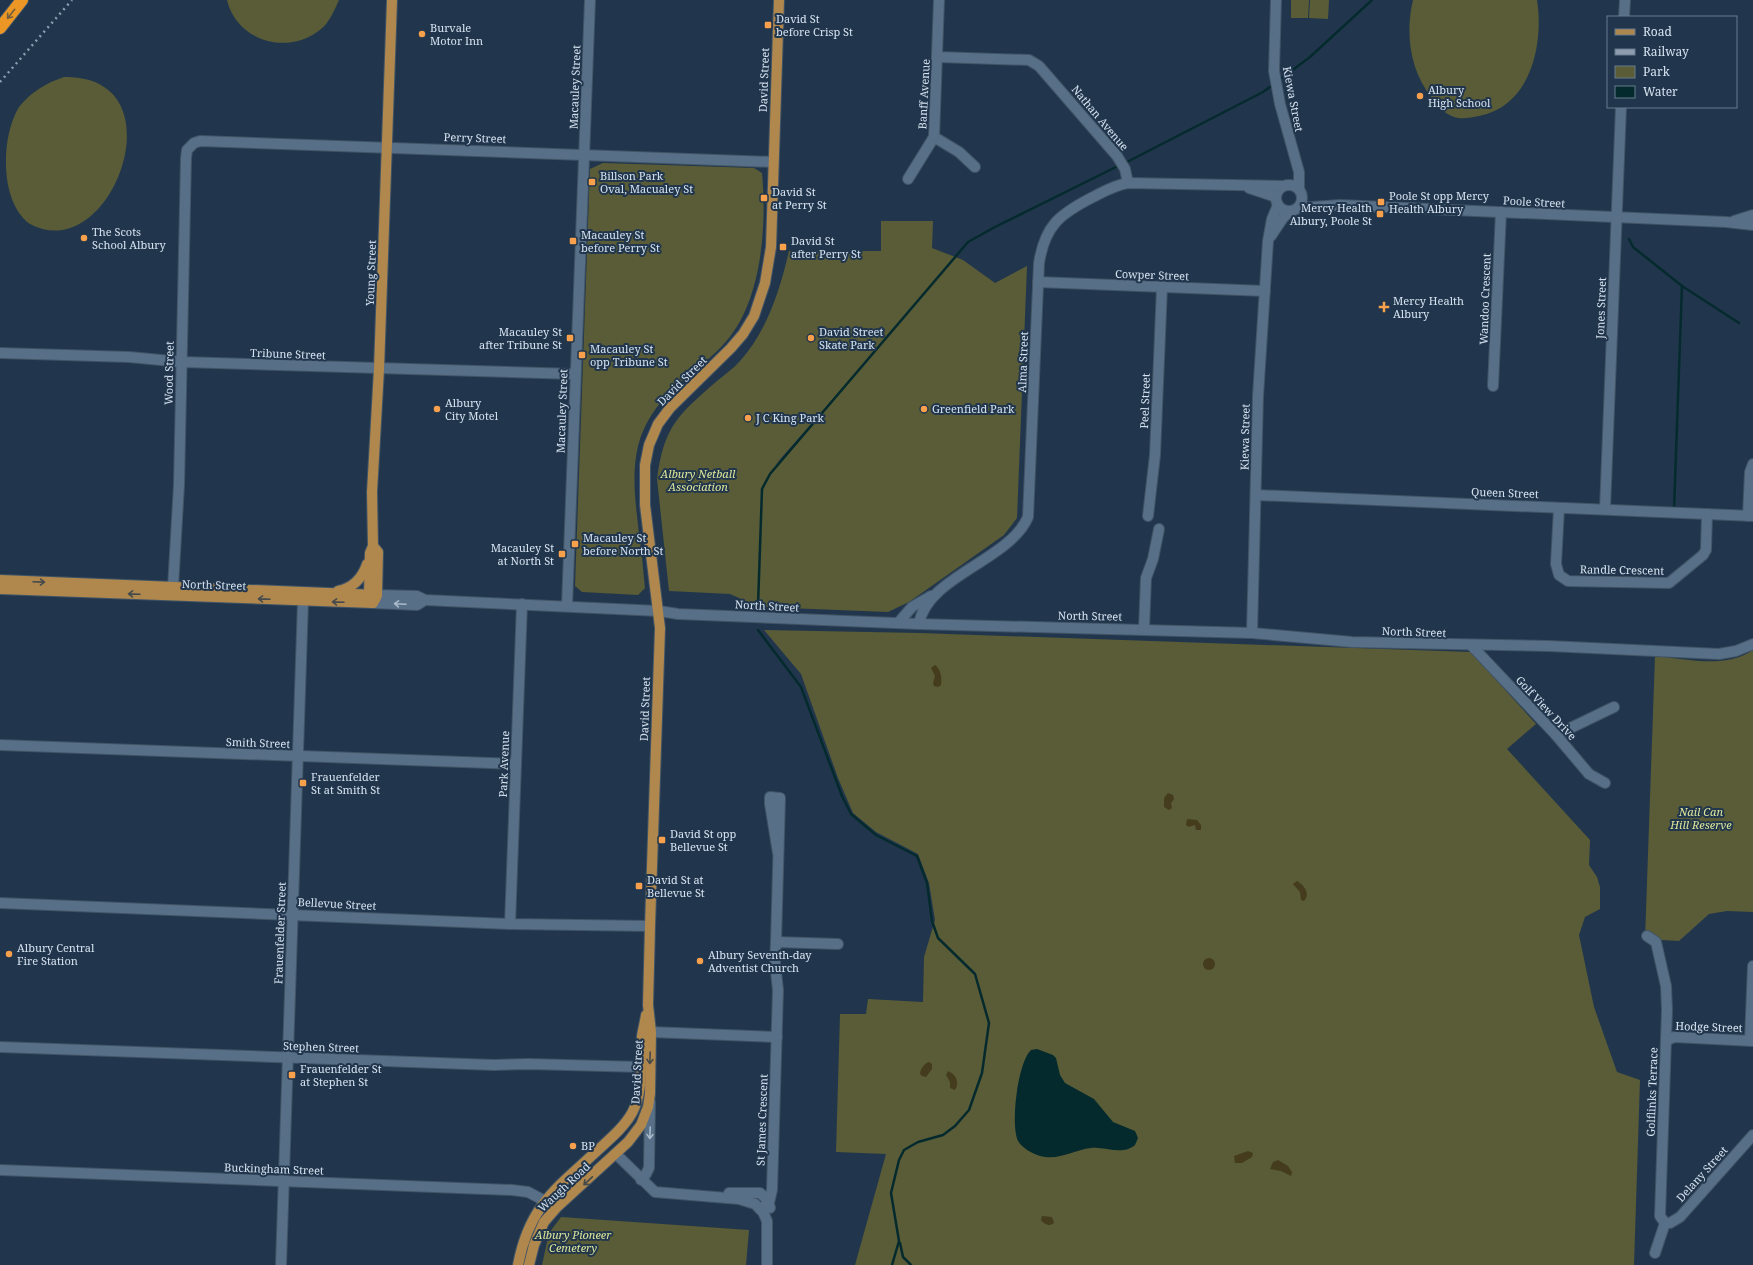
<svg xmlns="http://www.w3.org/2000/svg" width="1753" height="1265" font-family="'Noto Serif',serif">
<rect width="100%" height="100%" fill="#21364c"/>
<g fill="#595c36" fill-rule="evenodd">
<path d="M227,0H339C335,9 329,23 321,29C289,56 237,42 227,0Z"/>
<polygon points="1291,0 1309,0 1308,18 1291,18"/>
<polygon points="1310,0 1329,0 1328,19 1309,18"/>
<path d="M1413,0H1537C1544,44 1531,106 1479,116C1473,117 1465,119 1458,118C1447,116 1438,107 1432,98C1410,71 1405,34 1413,0Z"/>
<path d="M64,77C77,77 93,79 104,87C161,123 102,262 30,224C0,203 0,138 19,107C31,92 46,83 64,77Z"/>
<path d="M603,163L754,168L762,173C767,227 762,305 722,346C689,380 652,395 638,446C631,476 636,505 639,534C642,552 643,570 645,588L638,595L582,592L575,586L590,169Z"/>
<path d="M881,221H933L932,248L963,260L995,283L1027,266L1017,518L1004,535L909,602L888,612L759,607L730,594L669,591L657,479C664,426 678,415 717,381C724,375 733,369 740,361C767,331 780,290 789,251H881ZM843,389L789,452L775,465L842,389Z"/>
<polygon points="764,630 920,633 1471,652 1536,724 1507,749 1590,840 1589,865 1597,877 1600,887 1600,909 1585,917 1579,935 1594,1007 1617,1072 1640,1080 1634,1265 855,1265 886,1154 836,1152 840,1014 866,1014 868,999 923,1002 924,957 935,920 929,883 918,854 876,832 853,813 838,778 801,674"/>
<path d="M1753,650V912L1727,911L1709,914L1679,941L1645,939L1655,656C1688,659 1725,669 1753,650Z"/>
<polygon points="561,1217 749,1230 746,1265 542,1265 549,1233"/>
</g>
<g fill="#443c1c">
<path d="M935,665C941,669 942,679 941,685L938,687L934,686L933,683L935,676L931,668Z"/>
<polygon points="1168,793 1173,795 1174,799 1171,803 1172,808 1169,810 1164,807 1164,798"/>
<polygon points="1187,819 1197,820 1201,825 1201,830 1196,830 1195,825 1189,827 1186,825"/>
<path d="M1297,881C1304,885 1311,894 1304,901L1301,900L1300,892L1293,884Z"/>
<circle cx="1209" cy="964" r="6"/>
<path d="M929,1062L932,1064V1069L926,1077L922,1076L920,1074C920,1070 924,1063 929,1062Z"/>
<path d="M948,1071C956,1074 960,1083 955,1090L950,1088V1082L946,1075Z"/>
<polygon points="1248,1151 1253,1153 1252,1157 1242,1163 1235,1163 1234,1156"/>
<polygon points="1278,1160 1288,1166 1292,1172 1291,1176 1281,1171 1270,1169 1273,1162"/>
<path d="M1042,1216L1052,1217L1054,1223C1049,1227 1044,1224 1041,1220Z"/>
</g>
<path fill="#052a2e" d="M1037,1049L1053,1055L1056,1058L1060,1075L1065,1083L1094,1099L1113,1122L1135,1131L1138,1138L1135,1145C1122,1156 1105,1146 1091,1148C1073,1150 1059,1161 1040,1156C1033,1154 1022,1148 1018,1141C1010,1124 1018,1062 1031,1050Z"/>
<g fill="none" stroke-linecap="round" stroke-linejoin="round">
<g stroke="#052a2e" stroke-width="2.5">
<polyline points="1278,81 1310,57 1372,0"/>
<polyline points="1125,163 1263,92 1274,84"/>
<polyline points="1629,239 1633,247 1682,286 1739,323"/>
<polyline points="1674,509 1682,286"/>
<polyline points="758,606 762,489 770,474 968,242 995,227 1120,165"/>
<polyline points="758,630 801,687 842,796 851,814 876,835 917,856 927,883 932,921 938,938 975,974 989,1023 982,1073 969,1110 955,1126 943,1135 918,1142 904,1150 899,1160 891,1193 899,1241 892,1265"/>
<polyline points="900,1243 903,1257 911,1265"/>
</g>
<g stroke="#415466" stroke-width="12">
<g id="minor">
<polyline points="939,0 934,137 959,152 975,167"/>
<polyline points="1276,0 1274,71 1280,104 1299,172 1299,188"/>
<polyline points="1624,17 1625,0"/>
<polyline points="938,57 1029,60 1039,66 1117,156 1125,169 1128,183"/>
<polyline points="908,179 934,137"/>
<circle cx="1289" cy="198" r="13"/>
<polyline points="1249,188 1276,197"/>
<polyline points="1298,208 1340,205 1726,222 1753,225"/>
<polyline points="1734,221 1753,215"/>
<polyline points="1271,236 1283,218 1290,211"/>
<polyline points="1038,282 1265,291"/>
<polyline points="0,353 129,357 182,362 575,374"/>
<polyline points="1493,386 1501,212"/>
<polyline points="1256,495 1753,516"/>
<polyline points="1559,508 1556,564 1559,575 1568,581 1669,583 1703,555 1706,550 1707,514"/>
<polyline points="1605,509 1621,107"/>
<polyline points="1148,516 1155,455 1162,287"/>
<polyline points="1748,516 1750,472 1753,464"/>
<polyline points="173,587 179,485 186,158 187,150 194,143 200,141 773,162"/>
<polyline points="377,595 417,596 425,600 659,611 678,614 919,624 1252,633 1352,642 1549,646 1719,654 1736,651 1753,644"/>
<polyline points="373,603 417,605 425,600"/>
<polyline points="567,606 590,0"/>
<polyline points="898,623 912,607 931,596"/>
<path d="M919,624C927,576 1009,561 1028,517L1039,263C1045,225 1060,214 1093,197C1105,191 1115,185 1128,183L1283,186"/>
<polyline points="1144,629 1146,578 1153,559 1159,529"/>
<polyline points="1252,633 1258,396 1268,241 1272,219 1278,205"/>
<polyline points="1471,645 1556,735 1589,774 1605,783"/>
<polyline points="1556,735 1614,707"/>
<polyline points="0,745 516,764"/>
<polyline points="0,903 510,924 650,926"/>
<polyline points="510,924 522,604"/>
<polyline points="1647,936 1656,942 1666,986 1667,1010 1660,1216 1665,1223 1655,1253"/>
<polyline points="776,942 838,944"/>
<polyline points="651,1032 777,1037"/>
<polyline points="1750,1040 1753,966"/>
<polyline points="1666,1041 1674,1037 1753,1041"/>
<polyline points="0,1047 494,1065 529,1064 641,1067"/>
<polyline points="616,1154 655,1192 739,1199 755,1204 763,1212 767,1221 767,1265"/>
<polyline points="0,1170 512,1190 528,1192 545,1201"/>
<polyline points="641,1180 646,1174 649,1168 650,1102"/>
<polyline points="729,1193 760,1193 768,1200 770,1208"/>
<polyline points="760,1209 769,1203 772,1190 778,990 775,963 776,942 780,798 770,797 770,804 778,853"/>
<polyline points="1665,1223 1670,1223 1680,1217 1753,1135"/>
<polyline points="281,1265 303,601"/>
</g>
</g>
<g stroke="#415466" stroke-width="12">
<g id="major">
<polyline points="373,546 378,552 377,595 375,600"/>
<polyline points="0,580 377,595"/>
<polyline points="0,589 373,603"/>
<path d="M338,591C353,588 362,579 367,564"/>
<polyline points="373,603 369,595 370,553 373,546 372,492 379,369 392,0"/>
<path d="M518,1265C529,1205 558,1187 599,1149C611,1138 624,1127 632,1113C645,1089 639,1061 642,1036C643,1029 645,1022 646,1015"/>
<polyline points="529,1265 534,1245 544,1222 557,1207 628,1142 641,1125 648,1107 650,1094 651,1032 648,1005 650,926 660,628 645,505 645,465 649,445 658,424 670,408 731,348 743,334 754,316 765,283 771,247 779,0"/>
</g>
</g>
<g stroke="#415466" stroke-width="14">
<polyline id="highway" points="0,28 22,0"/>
</g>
<use href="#minor" stroke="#576f87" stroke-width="10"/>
<use href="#major" stroke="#b0874c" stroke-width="10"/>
<use href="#highway" stroke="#ec9725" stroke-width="12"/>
<polyline stroke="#8d9daf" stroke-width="2.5" stroke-dasharray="2 4" stroke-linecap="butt" points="0,82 72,0"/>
</g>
<defs><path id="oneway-shaft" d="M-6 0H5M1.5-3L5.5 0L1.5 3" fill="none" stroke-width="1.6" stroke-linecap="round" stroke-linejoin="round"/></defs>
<use stroke="#725d3c" href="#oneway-shaft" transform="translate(11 14) rotate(128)"/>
<g stroke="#454a4c">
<use href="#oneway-shaft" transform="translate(39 582) rotate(2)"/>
<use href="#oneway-shaft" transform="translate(134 594) rotate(-178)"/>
<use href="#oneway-shaft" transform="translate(264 599) rotate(-178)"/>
<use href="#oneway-shaft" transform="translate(338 602) rotate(-178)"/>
<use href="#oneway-shaft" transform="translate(650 1058) rotate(92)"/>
<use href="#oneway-shaft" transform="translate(588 1181) rotate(137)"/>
</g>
<g stroke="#a9bacb">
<use href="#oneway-shaft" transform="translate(400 604) rotate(-177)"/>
<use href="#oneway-shaft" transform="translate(650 1133) rotate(92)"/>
</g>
<g fill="#f9a04d" stroke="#21364c" stroke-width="1.5">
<rect x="764" y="21" width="8" height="8" rx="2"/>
<circle cx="422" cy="34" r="4"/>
<circle cx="1420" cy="96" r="4"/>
<rect x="588" y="178" width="8" height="8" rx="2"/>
<rect x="760" y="194" width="8" height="8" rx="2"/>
<rect x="1377" y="198" width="8" height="8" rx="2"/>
<rect x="1376" y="210" width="8" height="8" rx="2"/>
<circle cx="84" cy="238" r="4"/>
<rect x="569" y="237" width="8" height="8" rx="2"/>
<rect x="779" y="243" width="8" height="8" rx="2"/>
<path d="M1382 301h4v4h4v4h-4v4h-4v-4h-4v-4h4z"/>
<rect x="566" y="334" width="8" height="8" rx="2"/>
<circle cx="811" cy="338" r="4"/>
<rect x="578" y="351" width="8" height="8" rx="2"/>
<circle cx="437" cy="409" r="4"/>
<circle cx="924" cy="409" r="4"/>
<circle cx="748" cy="418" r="4"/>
<rect x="571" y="540" width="8" height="8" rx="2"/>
<rect x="558" y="550" width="8" height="8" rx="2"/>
<rect x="299" y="779" width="8" height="8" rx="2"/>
<rect x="658" y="836" width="8" height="8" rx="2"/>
<rect x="635" y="882" width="8" height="8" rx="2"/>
<circle cx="9" cy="954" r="4"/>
<circle cx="700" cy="961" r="4"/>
<rect x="288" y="1071" width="8" height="8" rx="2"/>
<circle cx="573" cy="1146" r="4"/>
</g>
<g text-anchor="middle" stroke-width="4" stroke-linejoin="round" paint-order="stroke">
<g font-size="11" fill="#d5e2f0" stroke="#21364c" text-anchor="start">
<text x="776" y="23">David St<tspan x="776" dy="13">before Crisp St</tspan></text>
<text x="430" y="32">Burvale<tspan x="430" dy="13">Motor Inn</tspan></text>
<text x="1428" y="94">Albury<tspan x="1428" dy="13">High School</tspan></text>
<text x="600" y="180">Billson Park<tspan x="600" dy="13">Oval, Macualey St</tspan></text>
<text x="772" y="196">David St<tspan x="772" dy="13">at Perry St</tspan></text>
<text x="1389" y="200">Poole St opp Mercy<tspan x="1389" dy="13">Health Albury</tspan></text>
<text x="1372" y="212" text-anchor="end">Mercy Health<tspan x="1372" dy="13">Albury, Poole St</tspan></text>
<text x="92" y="236">The Scots<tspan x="92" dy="13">School Albury</tspan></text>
<text x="581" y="239">Macauley St<tspan x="581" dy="13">before Perry St</tspan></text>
<text x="791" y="245">David St<tspan x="791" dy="13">after Perry St</tspan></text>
<text x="1393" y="305">Mercy Health<tspan x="1393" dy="13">Albury</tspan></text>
<text x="562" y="336" text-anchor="end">Macauley St<tspan x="562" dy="13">after Tribune St</tspan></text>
<text x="819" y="336">David Street<tspan x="819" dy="13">Skate Park</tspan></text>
<text x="590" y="353">Macauley St<tspan x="590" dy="13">opp Tribune St</tspan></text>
<text x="445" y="407">Albury<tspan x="445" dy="13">City Motel</tspan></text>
<text x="932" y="413">Greenfield Park</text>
<text x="756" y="422">J C King Park</text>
<text x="583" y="542">Macauley St<tspan x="583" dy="13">before North St</tspan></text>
<text x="554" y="552" text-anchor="end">Macauley St<tspan x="554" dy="13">at North St</tspan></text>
<text x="311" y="781">Frauenfelder<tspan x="311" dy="13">St at Smith St</tspan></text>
<text x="670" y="838">David St opp<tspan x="670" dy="13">Bellevue St</tspan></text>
<text x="647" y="884">David St at<tspan x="647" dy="13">Bellevue St</tspan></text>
<text x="17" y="952">Albury Central<tspan x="17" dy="13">Fire Station</tspan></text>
<text x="708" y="959">Albury Seventh-day<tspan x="708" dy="13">Adventist Church</tspan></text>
<text x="300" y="1073">Frauenfelder St<tspan x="300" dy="13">at Stephen St</tspan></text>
<text x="581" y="1150">BP</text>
</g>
<g font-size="11" fill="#d5e2f0" stroke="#21364c">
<text transform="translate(764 80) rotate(-88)" y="4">David Street</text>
<text transform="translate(575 87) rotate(-88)" y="4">Macauley Street</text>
<text transform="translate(924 94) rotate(-87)" y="4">Banff Avenue</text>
<text transform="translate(1293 99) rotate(79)" y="4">Kiewa Street</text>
<text transform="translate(1100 118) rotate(50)" y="4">Nathan Avenue</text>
<text transform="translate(475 138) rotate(2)" y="4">Perry Street</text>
<text transform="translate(1534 202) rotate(3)" y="4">Poole Street</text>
<text transform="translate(371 273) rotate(-88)" y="4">Young Street</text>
<text transform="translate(1152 275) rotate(2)" y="4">Cowper Street</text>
<text transform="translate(1485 299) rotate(-88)" y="4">Wandoo Crescent</text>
<text transform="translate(1601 308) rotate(-88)" y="4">Jones Street</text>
<text transform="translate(288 354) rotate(2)" y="4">Tribune Street</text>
<text transform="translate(1023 362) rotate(-88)" y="4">Alma Street</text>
<text transform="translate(169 373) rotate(-89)" y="4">Wood Street</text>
<text transform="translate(682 381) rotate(-45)" y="4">David Street</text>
<text transform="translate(1145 401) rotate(-88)" y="4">Peel Street</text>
<text transform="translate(562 411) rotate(-88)" y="4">Macauley Street</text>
<text transform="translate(1245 437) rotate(-89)" y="4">Kiewa Street</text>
<text transform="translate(1505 493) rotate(2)" y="4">Queen Street</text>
<text transform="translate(1622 570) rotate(1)" y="4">Randle Crescent</text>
<text transform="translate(214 585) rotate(2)" y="4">North Street</text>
<text transform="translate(767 606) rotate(3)" y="4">North Street</text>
<text transform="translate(1090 616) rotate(1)" y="4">North Street</text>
<text transform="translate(1414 632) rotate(2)" y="4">North Street</text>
<text transform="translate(1546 708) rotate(47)" y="4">Golf View Drive</text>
<text transform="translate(645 709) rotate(-88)" y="4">David Street</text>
<text transform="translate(258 743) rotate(2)" y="4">Smith Street</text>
<text transform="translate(504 764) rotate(-88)" y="4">Park Avenue</text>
<text transform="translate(337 904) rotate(3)" y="4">Bellevue Street</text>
<text transform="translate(280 933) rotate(-88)" y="4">Frauenfelder Street</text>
<text transform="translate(1709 1027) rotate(2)" y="4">Hodge Street</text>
<text transform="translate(321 1047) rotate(2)" y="4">Stephen Street</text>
<text transform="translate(637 1072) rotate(-87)" y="4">David Street</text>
<text transform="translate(1652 1092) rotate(-88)" y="4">Golflinks Terrace</text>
<text transform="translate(762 1120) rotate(-88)" y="4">St James Crescent</text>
<text transform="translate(274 1169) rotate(2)" y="4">Buckingham Street</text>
<text transform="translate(1702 1174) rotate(-48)" y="4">Delany Street</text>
<text transform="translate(564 1187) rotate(-43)" y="4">Waugh Road</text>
</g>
<g font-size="11" font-style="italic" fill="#dfe79a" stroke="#21364c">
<text x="698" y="478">Albury Netball<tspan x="698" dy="13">Association</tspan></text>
<text x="1701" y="816">Nail Can<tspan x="1701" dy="13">Hill Reserve</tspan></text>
<text x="573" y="1239">Albury Pioneer<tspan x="573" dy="13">Cemetery</tspan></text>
</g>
</g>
<rect x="1607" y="16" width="130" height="92" fill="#21364c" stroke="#697b8e"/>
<rect x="1615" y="29" width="20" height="6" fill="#b0874c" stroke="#697b8e"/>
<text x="1643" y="36" font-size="12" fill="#d5e2f0">Road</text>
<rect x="1615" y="49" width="20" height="6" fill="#8d9daf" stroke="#697b8e"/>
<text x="1643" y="56" font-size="12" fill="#d5e2f0">Railway</text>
<rect x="1615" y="66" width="20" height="12" fill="#595c36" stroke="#697b8e"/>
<text x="1643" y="76" font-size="12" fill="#d5e2f0">Park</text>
<rect x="1615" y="86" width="20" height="12" fill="#052a2e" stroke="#697b8e"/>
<text x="1643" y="96" font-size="12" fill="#d5e2f0">Water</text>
</svg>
